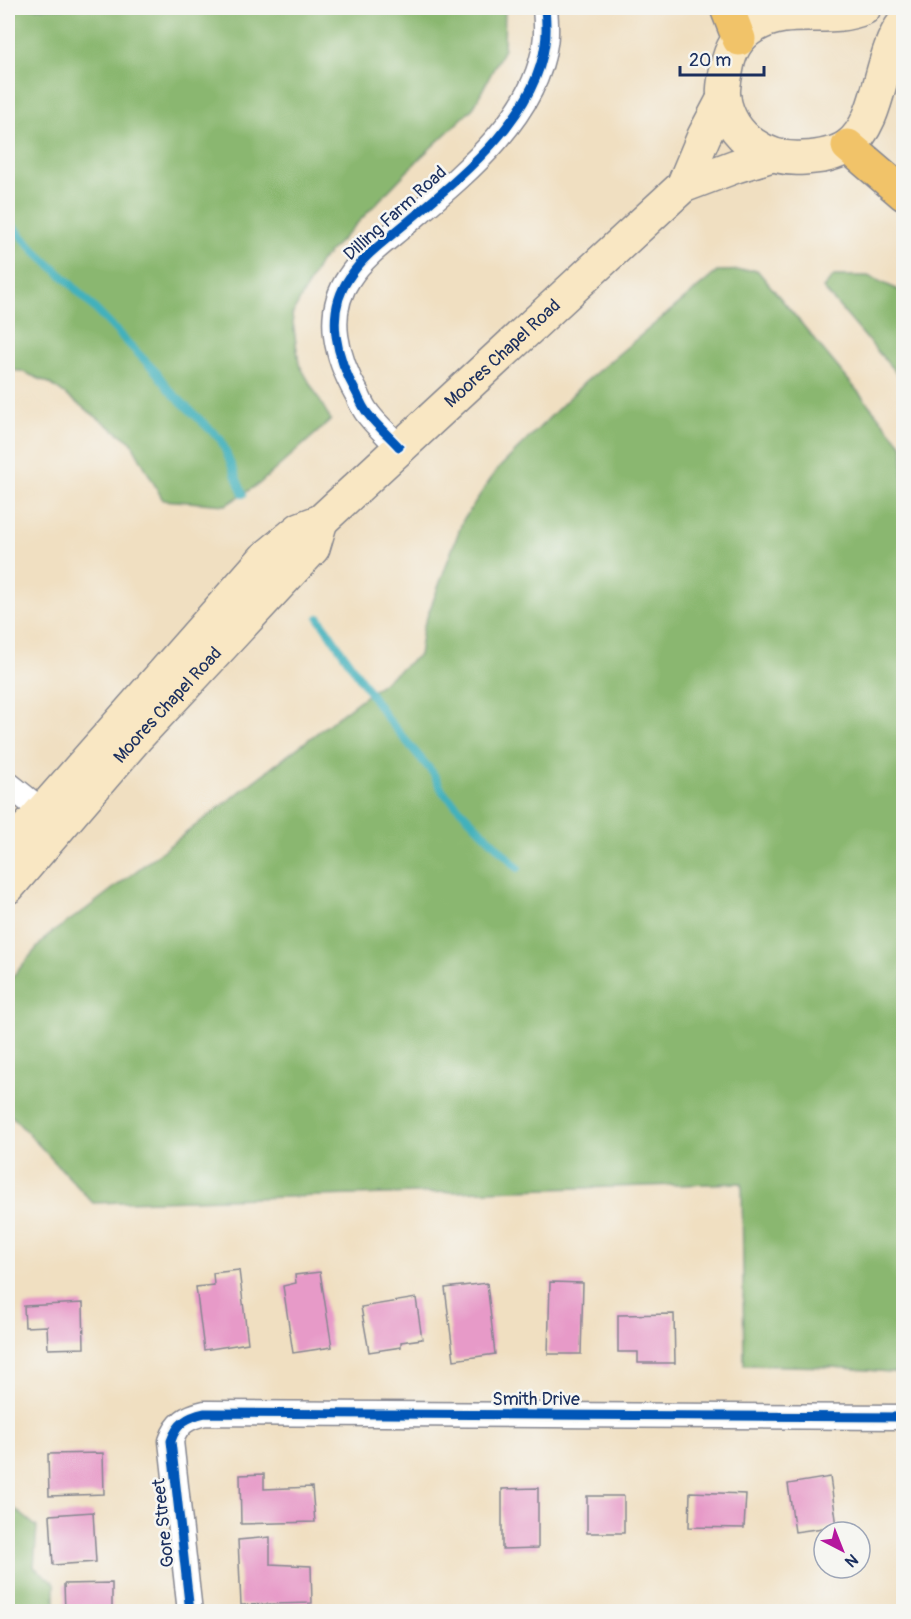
<svg xmlns="http://www.w3.org/2000/svg" width="911" height="1619" font-family="Pangolin,sans-serif">
<rect width="100%" height="100%" fill="#f6f6f2"/>
<filter id="ink" filterUnits="userSpaceOnUse"><feTurbulence type="fractalNoise" baseFrequency=".0167" numOctaves="2"/><feDisplacementMap in="SourceGraphic" scale="12" xChannelSelector="R" yChannelSelector="G"/><feConvolveMatrix kernelMatrix="1 2 1 2 8 2 1 2 1" color-interpolation-filters="sRGB"/></filter>
<filter id="wash" filterUnits="userSpaceOnUse"><feTurbulence type="fractalNoise" baseFrequency=".008" numOctaves="4" result="noise"/><feDisplacementMap in="SourceGraphic" scale="24" xChannelSelector="R" yChannelSelector="G"/><feGaussianBlur stdDeviation="1.35" result="paint"/><feColorMatrix in="noise" values="0 0 0 0 0 0 0 0 0 0 0 0 0 0 0 0 0 1.4 0 .05"/><feComposite in="paint" operator="in"/></filter>
<g filter="url(#wash)">
<rect width="100%" height="100%" fill="#f0dfc1"/>
<g fill="#8ab76f" stroke="#527366" stroke-width="1.5">
<polygon points="8,8 505,8 504,49 473,108 420,158 320,262 292,315 299,364 331,420 259,484 226,505 163,500 131,442 49,383 21,371 8,370"/>
<polygon points="757,270 903,446 903,1374 901,1373 832,1367 744,1365 742,1183 93,1203 8,1112 8,982 47,936 85,910 419,655 423,628 463,520 496,471 585,382 718,271"/>
<polygon points="834,276 868,276 903,292 903,381 823,288"/>
<polygon points="8,1508 15,1509 37,1527 34,1567 55,1583 55,1611 8,1611"/>
</g>
<g fill="none" stroke-linecap="round" stroke-linejoin="round">
<g stroke="#42b1bc" stroke-width="8">
<polyline points="8,221 37,253 68,281 157,373 169,390 221,440 243,494"/>
<polyline points="319,618 387,718 433,773 443,792 518,868"/>
</g>
</g>
<g id="blocks">
<g fill="#e79ac8">
<polygon points="239,1270 248,1343 204,1350 196,1287 214,1285 213,1273"/>
<polygon points="320,1272 332,1347 293,1353 283,1286 296,1283 295,1275"/>
<polygon points="550,1282 583,1283 581,1354 548,1354"/>
<polygon points="487,1283 495,1354 454,1360 445,1288"/>
<polygon points="416,1298 422,1339 401,1342 401,1347 369,1352 361,1307"/>
<polygon points="83,1303 84,1348 48,1349 47,1326 25,1327 24,1306"/>
<polygon points="674,1314 675,1363 638,1363 638,1352 618,1352 618,1315"/>
<polygon points="103,1453 104,1494 49,1496 48,1454"/>
<polygon points="264,1474 264,1489 312,1487 315,1522 241,1524 240,1475"/>
<polygon points="830,1477 837,1526 795,1532 788,1484"/>
<polygon points="538,1488 538,1548 502,1549 502,1489"/>
<polygon points="690,1492 746,1494 744,1528 689,1527"/>
<rect x="587" y="1496" width="37" height="37"/>
<polygon points="93,1512 96,1562 53,1565 50,1515"/>
<polygon points="270,1537 270,1564 311,1566 312,1603 241,1605 238,1540"/>
<polygon points="112,1583 112,1612 65,1612 64,1584"/>
</g>
</g>
</g>
<g filter="url(#ink)">
<use href="#blocks" fill-opacity="0" stroke="#868790" stroke-width="1.5"/>
<g fill="none" stroke-linecap="round" stroke-linejoin="round">
<g stroke="#868790" stroke-width="27">
<g id="street">
<path d="M399,447C389,436 377,426 368,414C363,408 360,401 357,394C337,359 324,314 349,278C363,256 386,240 405,224C459,178 535,119 545,44C547,33 546,19 545,8"/>
<polyline points="8,784 42,811"/>
<path d="M190,1612L171,1441C177,1423 187,1417 205,1413L904,1417"/>
</g>
</g>
<g stroke="#868790" stroke-width="36">
<g id="secondary">
<path d="M864,8C826,24 790,4 753,27C738,36 730,50 727,67C725,78 722,89 724,99C731,138 767,161 804,158C820,157 835,155 848,146C882,121 878,56 904,23"/>
<polyline points="683,186 704,136 724,98"/>
<path id="s1" d="M8,850L265,558L300,529L321,521L683,186L736,166L772,155"/>
<path id="s2" d="M8,887L137,737L313,548L321,521"/>
</g>
</g>
<g stroke="#868790" stroke-width="36">
<g id="highway">
<polyline points="727,8 739,39"/>
<polyline points="848,146 904,194"/>
</g>
</g>
<use href="#street" stroke="#fff" stroke-width="24"/>
<use href="#secondary" stroke="#f9e7c3" stroke-width="33"/>
<use href="#highway" stroke="#f1c369" stroke-width="33"/>
<g stroke="#f6f6f2" stroke-width="13">
<g id="cycleway">
<path d="M399,447C389,436 377,426 368,414C363,408 360,401 357,394C337,359 324,314 349,278C363,256 386,240 405,224C459,178 535,119 545,44C547,33 546,19 545,8"/>
<path d="M190,1612L171,1441C177,1423 187,1417 205,1413L904,1417"/>
</g>
</g>
<use href="#cycleway" stroke="#0057b8" stroke-width="9"/>
</g>
</g>
<g text-anchor="middle" stroke-width="5" stroke-linejoin="round" paint-order="stroke">
<g font-size="18" fill="#1b2f5e" stroke="#f6f6f2">
<text transform="translate(395 213) rotate(-42)" y="6">Dilling Farm Road</text>
<text dy="6" stroke="none"><textPath href="#s1" startOffset="704">Moores Chapel Road</textPath></text>
<text dy="6" stroke="none"><textPath href="#s2" startOffset="242">Moores Chapel Road</textPath></text>
<text x="536" y="1405">Smith Drive</text>
<text transform="translate(163 1523) rotate(-96)" y="6">Gore Street</text>
</g>
</g>
<rect width="911" height="1619" fill="none" stroke="#f6f6f2" stroke-width="30"/>
<g transform="translate(842 1550) rotate(138)"><circle r="28" fill="#f6f6f2" stroke="#9ea6b7" stroke-width="1.5"/>
<path d="M0-4.5L10 22L0 15L-10 22Z" fill="#b5179e"/>
<text y="-9" font-size="16" font-weight="bold" text-anchor="middle" fill="#1b2f5e">N</text>
</g>
<path d="M680 66v9h84v-9" fill="none" stroke="#1b2f5e" stroke-width="3"/>
<text x="689" y="66" font-size="18" fill="#1b2f5e" stroke="#f6f6f2" stroke-width="4.5" paint-order="stroke">20 m</text>
</svg>
